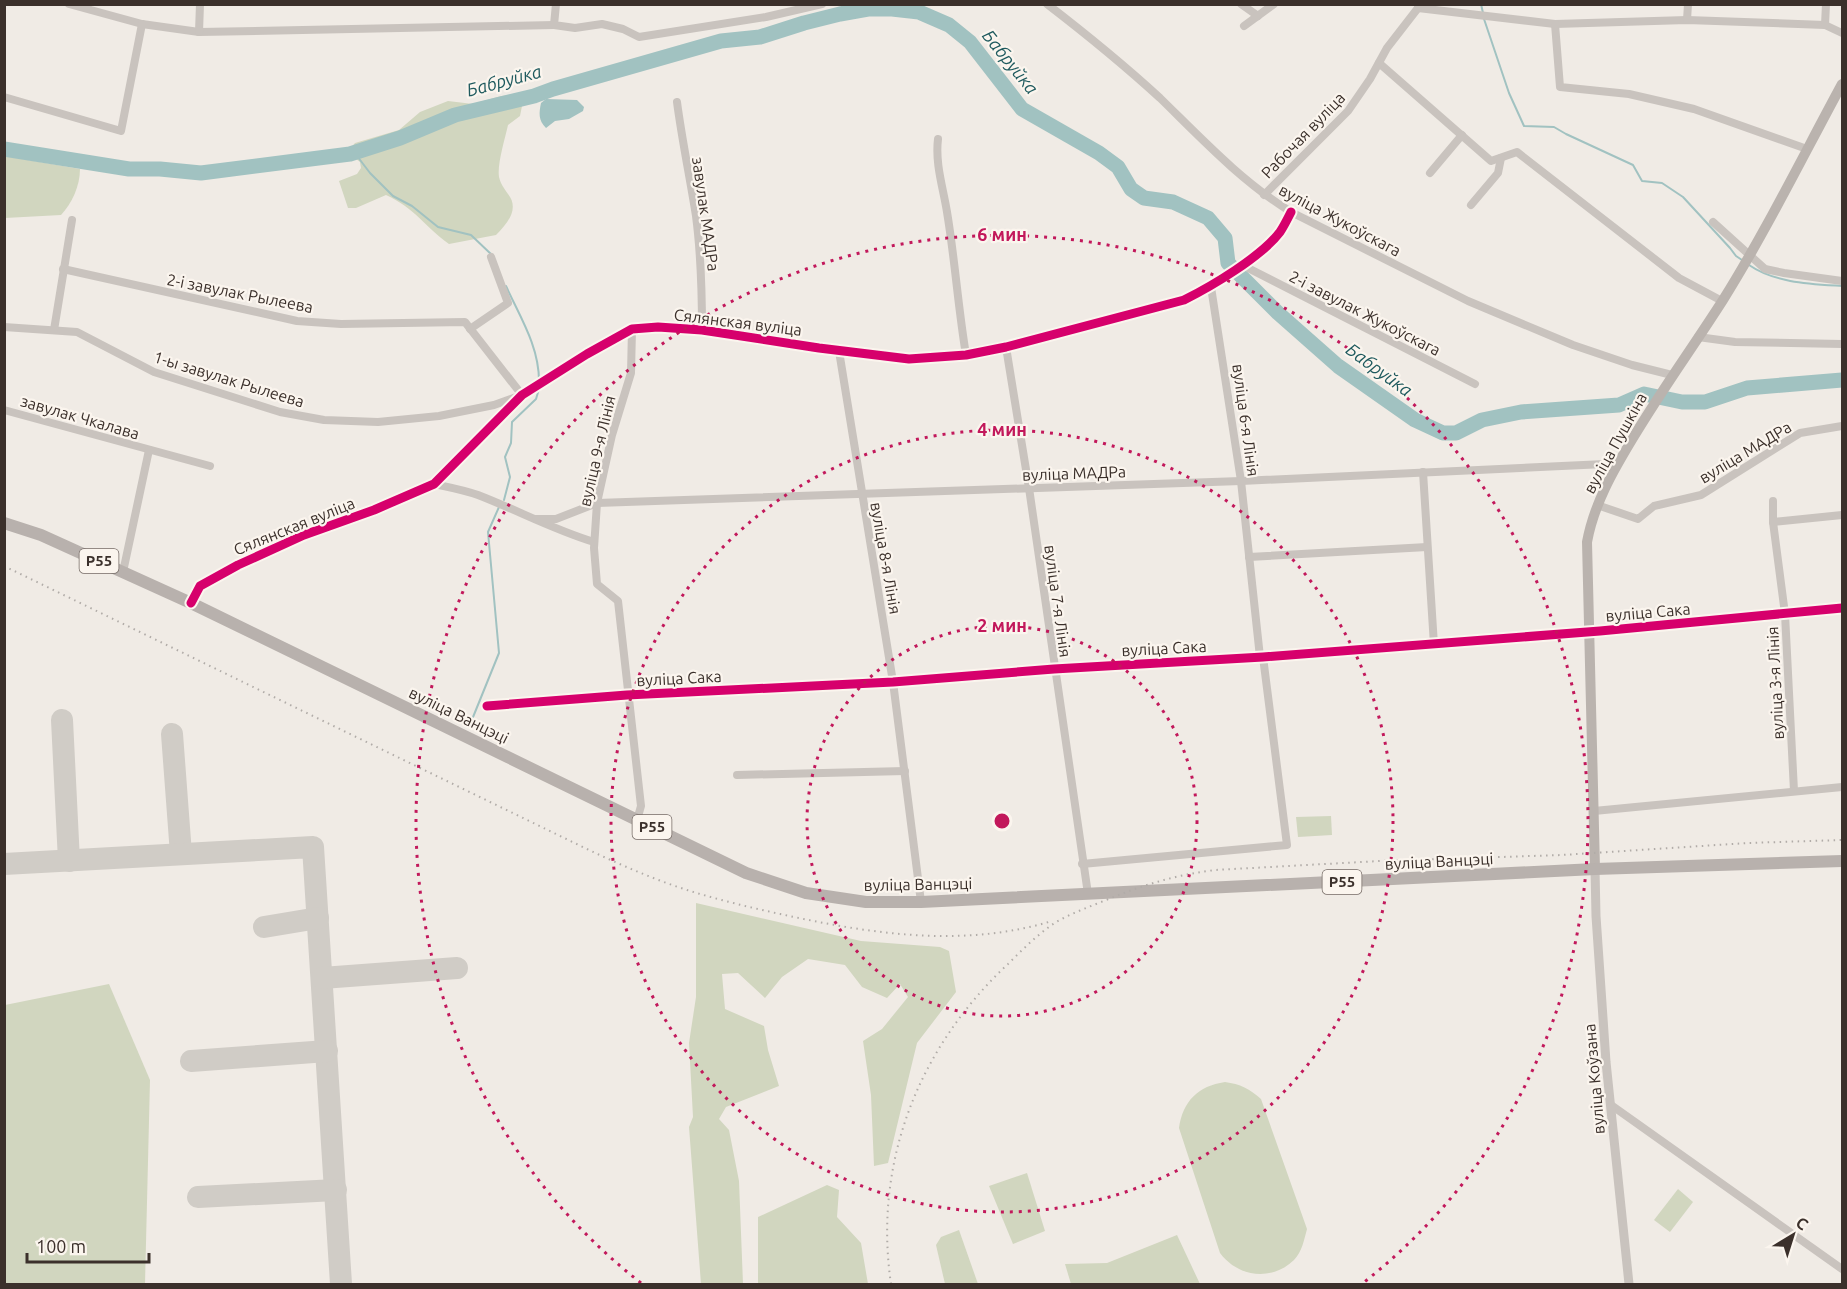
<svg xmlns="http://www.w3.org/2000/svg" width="1847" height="1289" font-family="Ubuntu,sans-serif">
<rect width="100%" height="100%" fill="#f0ebe5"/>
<g fill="#d1d6bf">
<path d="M514,95L522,106L520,116L508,125C505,139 497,164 499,177C501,185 504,188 508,194C520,209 507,224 496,235L449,244C425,227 415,208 386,195L356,208H348L339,181L357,174L361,168L360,162L350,154V149L355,143L399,130L420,112L448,101L473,104L501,96Z"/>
<path d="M5,156L80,169C80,186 72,203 61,215L5,218Z"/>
<polygon points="1331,816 1332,835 1298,837 1296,817"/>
<polygon points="696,903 861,941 940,947 949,951 956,992 917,1043 888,1163 874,1166 871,1095 863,1041 882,1029 908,997 900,984 887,998 862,987 845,965 808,959 782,977 765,998 738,973 722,974 725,1009 764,1026 768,1050 779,1086 726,1107 719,1119 729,1130 739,1181 743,1284 701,1284 689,1127 693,1117 689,1043 696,997"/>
<polygon points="109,984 150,1080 145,1284 5,1284 5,1005"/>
<path d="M1225,1082C1240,1084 1250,1089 1261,1099L1307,1229C1304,1240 1302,1252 1294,1260C1271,1282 1238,1277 1220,1253L1179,1128C1183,1101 1198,1086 1225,1082Z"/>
<polygon points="1027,1173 1045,1231 1013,1244 989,1186"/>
<polygon points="827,1185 839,1190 837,1217 861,1243 868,1284 758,1284 758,1217"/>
<polygon points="1678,1189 1693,1202 1670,1232 1654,1220"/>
<polygon points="959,1230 978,1284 945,1284 936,1245 941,1237"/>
<polygon points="1177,1235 1200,1284 1071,1284 1065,1264 1107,1263"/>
</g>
<path fill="#a1c2c1" d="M546,99L577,100L584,107L583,111L569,119L555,121L546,128C538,120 539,113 541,103Z"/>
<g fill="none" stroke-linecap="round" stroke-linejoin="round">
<g stroke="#a1c2c1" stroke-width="2">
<polyline points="1481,4 1483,13"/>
<polyline points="1484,19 1509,93 1524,126 1554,127 1566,134 1633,165 1642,181 1662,183 1683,197 1730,248 1736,256 1742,260"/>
<polyline points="354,152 370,173 393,196 412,206 438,227 471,235 493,256"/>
<path d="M1749,265C1775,283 1811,284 1842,286"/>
<path d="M506,286C520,317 539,346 539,381"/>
<polyline points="504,500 510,477 505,457 511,443 512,422 536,399 539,389"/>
<polyline points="469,727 499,653 488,532 499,507"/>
</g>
<polyline stroke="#a1c2c1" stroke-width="15" points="4,149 129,169 160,169 201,173 350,154 400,138 455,115 534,96 553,89 721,41 760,37 804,23 840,14 868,9 892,9 919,12 949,25 970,42 1022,109 1099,153 1118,167 1131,189 1144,198 1173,202 1208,218 1225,238 1228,263 1278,313 1338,366 1415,420 1443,433 1456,433 1482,420 1521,412 1619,405 1644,394 1682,402 1705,402 1747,388 1842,380"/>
<g stroke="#d0ccc6" stroke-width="22">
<polyline points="62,720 69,861"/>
<polyline points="172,734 181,854"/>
<polyline points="4,864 313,847 341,1284"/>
<polyline points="264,927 318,918"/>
<polyline points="322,978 457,968"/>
<polyline points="191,1061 327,1051"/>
<polyline points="198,1197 336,1190"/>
</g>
<g stroke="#c9c3be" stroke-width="8">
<polyline points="69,4 142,24 199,32 554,25"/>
<polyline points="556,4 554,25 575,28 602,24 623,29 639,37 766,17 822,4"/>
<path d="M1047,4C1086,34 1124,65 1160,98C1202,139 1241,181 1291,212L1468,301L1573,345L1632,365L1672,375"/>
<polyline points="1241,4 1258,16"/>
<polyline points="1418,8 1555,24 1687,20 1825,25 1842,33"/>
<polyline points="1687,20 1688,4"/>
<polyline points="1555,24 1560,87 1629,94 1694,109 1807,149"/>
<polyline points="1825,25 1826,4"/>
<polyline points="1244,26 1274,4"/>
<polyline points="199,32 200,4"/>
<polyline points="1379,63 1491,161 1517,152 1679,278 1722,301"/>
<polyline points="4,97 121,131 142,24"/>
<path d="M677,102C682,140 690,178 696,216C701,254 702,292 702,330"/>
<path d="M938,139C935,164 943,187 947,212C955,260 958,307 966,355"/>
<polyline points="1430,173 1462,135"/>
<polyline points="1264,195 1348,111 1370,79 1387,48 1418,8 1418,4"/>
<polyline points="1471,205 1498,173 1501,158"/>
<polyline points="1713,222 1765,269 1784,273 1842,281"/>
<polyline points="1242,265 1475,384"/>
<polyline points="1211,287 1241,481 1260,657"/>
<polyline points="4,327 77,332 154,372 280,412 324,420 378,422 439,416 494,405 522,395 465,322 341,324 297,321 63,269"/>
<polyline points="470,329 508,303 491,257"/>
<polyline points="632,329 631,373 612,435 597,503 594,548 597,584 618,601 641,806 637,820"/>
<polyline points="54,330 72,220"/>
<polyline points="1698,337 1735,342 1842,344"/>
<polyline points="1006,347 1029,488 1088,894"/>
<polyline points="839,351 893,682 921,902"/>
<polyline points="4,410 210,466"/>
<polyline points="1423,472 1434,645"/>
<path d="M434,484C448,487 464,490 478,495C517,510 554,530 594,542"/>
<polyline points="1773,501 1773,522 1785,614 1794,791"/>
<polyline points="1597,505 1638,519 1654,506 1701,495 1800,433 1842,426"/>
<polyline points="536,519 556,519 597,503 1241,481 1605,464 1615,467"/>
<polyline points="1773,522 1842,515"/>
<polyline points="1249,557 1427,547"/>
<polyline points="123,572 149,450"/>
<path d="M191,603L200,586L238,565L304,535L374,510L434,484L522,395L587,354L632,329L658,327L702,330L819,348L909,359L966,355L1006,347L1184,300C1212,286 1261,257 1280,232C1284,226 1288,218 1291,212"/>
<polyline points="487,706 627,695 893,682 1054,669 1263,657 1600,631 1842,608"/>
<polyline points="737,775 905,771"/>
<polyline points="1594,811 1842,787"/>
<polyline points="1082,864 1287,845 1263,657"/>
<polyline points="1611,1105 1842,1269"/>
</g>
<polyline stroke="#c9c3be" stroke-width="9" points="1595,869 1596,916 1606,1062 1629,1284"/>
<path stroke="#bab3ae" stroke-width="10" d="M1595,869L1587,542C1594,504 1613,471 1633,438C1661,391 1693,347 1723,300C1766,231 1803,156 1842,84"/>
<polyline stroke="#b8b1ad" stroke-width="12" points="4,523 41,535 191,603 746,873 806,893 866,902 921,902 1595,869 1842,861"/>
<g stroke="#b1aca8" stroke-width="2" stroke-dasharray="1.5 4.5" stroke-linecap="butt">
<path d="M4,566L589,850C621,865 653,879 687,890C719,900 752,908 785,915C872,934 964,948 1052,921"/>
<path d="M891,1284C873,1162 919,1047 1008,964C1023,949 1038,934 1056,922C1072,913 1089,907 1106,900C1143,885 1175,875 1215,870L1380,861L1562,855L1748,843L1842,840"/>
</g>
<g stroke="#fbf5ee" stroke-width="13">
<g id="cycleway">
<path d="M191,603L200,586L238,565L304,535L374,510L434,484L522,395L587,354L632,329L658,327L702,330L819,348L909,359L966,355L1006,347L1184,300C1212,286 1261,257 1280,232C1284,226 1288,218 1291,212"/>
<polyline points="487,706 627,695 893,682 1054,669 1263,657 1600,631 1842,608"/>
</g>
</g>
<use href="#cycleway" stroke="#d6006c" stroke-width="9"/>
</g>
<g fill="none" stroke="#c2185b" stroke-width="3" stroke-dasharray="3 6">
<circle cx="1002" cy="821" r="195"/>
<circle cx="1002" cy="821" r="391"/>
<path d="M641 1283A586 586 0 1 1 1363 1283"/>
</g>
<g text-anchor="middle" stroke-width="4.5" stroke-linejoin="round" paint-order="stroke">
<g fill="#fbf5ee" stroke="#756b66" stroke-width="1.5">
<rect x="79.5" y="549" width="39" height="24" rx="4.5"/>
<rect x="632.5" y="815" width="39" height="24" rx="4.5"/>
<rect x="1322.5" y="870" width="39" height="24" rx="4.5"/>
</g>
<g font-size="15" font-weight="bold" fill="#3b302b">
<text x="99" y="566">Р55</text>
<text x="652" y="832">Р55</text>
<text x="1342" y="887">Р55</text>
</g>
<g font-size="16" fill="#3b302b" stroke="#fbf5ee">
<text transform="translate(1303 135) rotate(-46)" y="6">Рабочая вуліца</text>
<text transform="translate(706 214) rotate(82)" y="6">завулак МАДРа</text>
<text transform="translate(1340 220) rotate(28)" y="6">вуліца Жукоўскага</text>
<text transform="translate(240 293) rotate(11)" y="6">2-і завулак Рылеева</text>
<text transform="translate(1365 313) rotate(27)" y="6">2-і завулак Жукоўскага</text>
<text transform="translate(738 322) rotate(7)" y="6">Сялянская вуліца</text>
<text transform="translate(229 379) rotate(17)" y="6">1-ы завулак Рылеева</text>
<text transform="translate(80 417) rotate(16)" y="6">завулак Чкалава</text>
<text transform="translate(1246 420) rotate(82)" y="6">вуліца 6-я Лінія</text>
<text transform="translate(1615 443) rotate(-61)" y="6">вуліца Пушкіна</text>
<text transform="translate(597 451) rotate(-77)" y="6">вуліца 9-я Лінія</text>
<text transform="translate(1745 452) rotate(-31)" y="6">вуліца МАДРа</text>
<text transform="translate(1074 473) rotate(-2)" y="6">вуліца МАДРа</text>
<text transform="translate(294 526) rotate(-22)" y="6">Сялянская вуліца</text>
<text transform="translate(886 558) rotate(80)" y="6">вуліца 8-я Лінія</text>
<text transform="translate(1058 601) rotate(82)" y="6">вуліца 7-я Лінія</text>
<text transform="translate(1648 612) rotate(-5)" y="6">вуліца Сака</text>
<text transform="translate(1164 648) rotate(-3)" y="6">вуліца Сака</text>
<text transform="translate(679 678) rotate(-3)" y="6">вуліца Сака</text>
<text transform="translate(1775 683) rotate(-93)" y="6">вуліца 3-я Лінія</text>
<text transform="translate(459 715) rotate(26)" y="6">вуліца Ванцэці</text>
<text transform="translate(1439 861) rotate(-3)" y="6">вуліца Ванцэці</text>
<text transform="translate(918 884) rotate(-1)" y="6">вуліца Ванцэці</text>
<text transform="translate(1594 1079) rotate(-95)" y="6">вуліца Коўзана</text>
</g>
<g font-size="18" font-style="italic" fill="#1f5a5e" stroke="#fbf5ee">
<text transform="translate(1010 62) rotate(51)" y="6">Бабруйка</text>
<text transform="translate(504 81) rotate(-15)" y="6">Бабруйка</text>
<text transform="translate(1379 370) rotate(36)" y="6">Бабруйка</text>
</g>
</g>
<circle cx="1002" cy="821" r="9" fill="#c2185b" stroke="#fbf5ee" stroke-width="3"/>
<g font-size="18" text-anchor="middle" font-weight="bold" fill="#c2185b" stroke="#fbf5ee" stroke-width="4.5" stroke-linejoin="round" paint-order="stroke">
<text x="1002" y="241">6 мин</text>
<text x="1002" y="436">4 мин</text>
<text x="1002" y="632">2 мин</text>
</g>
<rect width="1847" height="1289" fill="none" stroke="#3b302b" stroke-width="12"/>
<g transform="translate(1793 1235) rotate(38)" stroke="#fbf5ee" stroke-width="4.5" paint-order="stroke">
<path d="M0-4.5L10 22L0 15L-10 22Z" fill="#3b302b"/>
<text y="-9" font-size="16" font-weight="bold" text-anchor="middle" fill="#3b302b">С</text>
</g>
<path d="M27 1253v9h122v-9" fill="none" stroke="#3b302b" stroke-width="3"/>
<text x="36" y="1253" font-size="18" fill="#3b302b" stroke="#fbf5ee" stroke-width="4.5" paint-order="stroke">100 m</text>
</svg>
